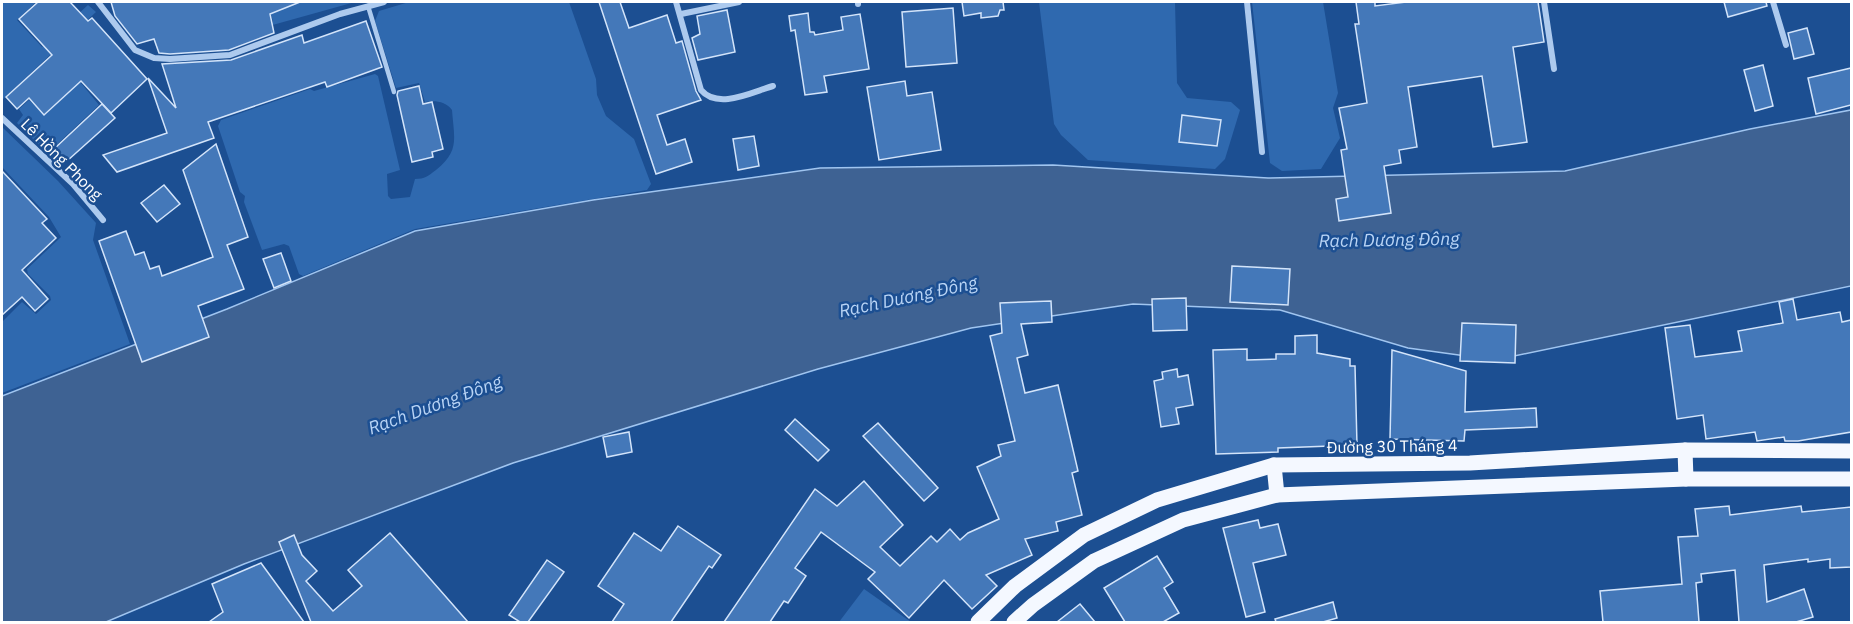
<svg xmlns="http://www.w3.org/2000/svg" width="1853" height="624" font-family="'IBM Plex Sans',sans-serif">
<rect width="100%" height="100%" fill="#1c4f92"/>
<g fill="#2f69af">
<polygon points="2,2 36,2 17,20 42,47 88,5 96,12 2,100"/>
<polygon points="275,2 355,2 269,26 273,22 271,14 282,10"/>
<path d="M409,2H569L596,79L597,95L606,116L634,139L651,184L647,190L415,229L303,276L299,274L289,246L284,244L262,250L244,202L245,196L240,192L218,126L221,120L310,89L314,91L375,74L378,76L400,170L387,174L388,196L391,199L410,197L415,179C425,179 428,176 436,170C460,151 454,138 452,110C446,101 434,100 425,102L419,83L396,88L375,21L379,11Z"/>
<polygon points="1039,2 1175,2 1177,83 1187,98 1231,102 1240,110 1225,159 1215,169 1088,160 1061,135 1054,124"/>
<polygon points="1252,2 1323,2 1338,93 1333,108 1340,138 1321,169 1282,171 1270,163"/>
<polygon points="76,77 99,105 52,149 45,151 17,123 23,115 19,109 29,100 45,115 73,89"/>
<polygon points="2,127 58,181 96,223 93,240 130,344 2,393 2,322 22,302 36,314 51,300 50,296 28,274 27,269 61,237 49,217 2,167"/>
<polygon points="864,589 911,622 839,622"/>
</g>
<polygon fill="#3e6293" stroke="#a0c5f0" stroke-width="1.5" points="1851,110 1851,286 1495,360 1408,348 1280,310 1133,304 971,328 818,369 513,463 244,564 106,622 2,622 2,396 227,309 415,231 593,200 820,168 1053,165 1268,178 1565,171 1750,129"/>
<g fill="#4478b9" stroke="#d3e4fa" stroke-width="1.5">
<polygon points="38,2 70,2 88,21 92,18 147,79 111,113 81,81 44,115 29,98 17,109 6,97 52,55 19,19"/>
<polygon points="111,2 300,2 270,14 274,33 229,50 170,54 159,53 154,39 137,44 115,16"/>
<polygon points="599,2 620,2 629,28 667,15 676,43 682,41 696,91 701,100 657,115 667,145 685,139 692,162 656,174"/>
<polygon points="962,2 1003,2 1004,10 1000,10 998,16 981,18 981,13 964,16"/>
<polygon points="1356,2 1375,2 1375,6 1406,2 1538,2 1544,42 1513,47 1527,142 1493,147 1482,76 1408,87 1417,147 1399,150 1401,163 1384,166 1391,213 1339,221 1336,199 1348,197 1341,150 1347,149 1339,108 1367,103 1355,24 1359,24"/>
<polygon points="1724,2 1766,2 1767,6 1728,17"/>
<polygon points="953,8 957,63 906,67 902,12"/>
<polygon points="727,10 735,52 698,60 692,38 700,34 697,16"/>
<polygon points="808,13 810,32 814,32 815,35 843,30 841,17 860,14 869,69 824,76 827,92 805,95 795,30 791,31 789,16"/>
<polygon points="366,21 382,67 327,87 325,82 208,122 214,138 117,172 103,155 167,133 148,78 176,108 162,64 231,60 302,35 304,43"/>
<polygon points="1807,28 1814,54 1794,59 1788,33"/>
<polygon points="1763,65 1773,106 1755,111 1744,70"/>
<polygon points="1851,68 1851,105 1816,114 1808,78"/>
<polygon points="905,81 907,96 932,92 941,150 879,160 867,87"/>
<polygon points="419,86 423,104 432,102 443,149 432,152 433,157 412,162 397,95 398,91"/>
<polygon points="102,104 115,118 67,161 55,148"/>
<polygon points="1182,115 1221,120 1217,146 1179,142"/>
<polygon points="754,136 759,166 738,170 733,139"/>
<polygon points="216,144 248,237 227,245 244,289 198,306 209,337 142,362 99,241 126,231 135,255 144,252 150,269 159,266 162,276 213,257 183,170"/>
<polygon points="2,171 47,219 42,223 56,238 22,270 48,299 35,311 22,297 2,315"/>
<polygon points="164,185 180,204 157,222 141,203"/>
<polygon points="281,253 291,281 274,288 263,259"/>
<polygon points="1232,266 1290,269 1288,305 1230,302"/>
<polygon points="1186,298 1187,330 1153,331 1152,299"/>
<polygon points="1793,299 1797,320 1840,312 1842,322 1851,320 1851,432 1798,441 1785,441 1784,437 1757,441 1755,432 1706,439 1703,415 1677,419 1665,328 1690,325 1695,357 1742,351 1738,331 1783,323 1779,302"/>
<polygon points="1051,301 1052,322 1021,324 1028,355 1017,358 1025,393 1058,385 1078,471 1072,473 1082,515 1056,522 1058,531 1025,539 1032,555 986,575 997,586 972,609 944,580 909,618 868,579 875,572 821,532 795,568 806,576 788,603 784,601 770,622 724,622 815,489 837,506 864,481 903,525 880,547 900,566 931,536 937,542 950,529 960,540 968,533 999,519 977,467 1001,456 998,445 1015,441 990,336 1002,333 1000,303"/>
<polygon points="1462,323 1516,325 1515,363 1460,361"/>
<polygon points="1317,335 1317,353 1350,359 1350,366 1355,366 1357,445 1278,448 1278,452 1216,454 1213,350 1247,349 1247,360 1276,359 1276,354 1295,354 1295,336"/>
<polygon points="1392,350 1466,371 1465,412 1536,408 1537,427 1465,430 1464,441 1390,439"/>
<polygon points="1177,369 1178,377 1188,375 1193,405 1176,408 1179,424 1161,427 1154,381 1163,379 1162,372"/>
<polygon points="795,419 829,450 818,461 785,430"/>
<polygon points="878,423 938,488 924,501 863,436"/>
<polygon points="629,432 632,452 607,457 603,437"/>
<polygon points="1729,506 1730,515 1801,506 1802,512 1851,507 1851,567 1830,568 1830,559 1808,562 1808,559 1764,565 1767,602 1804,589 1813,617 1796,622 1739,622 1735,570 1701,574 1702,582 1696,583 1699,622 1603,622 1600,591 1682,584 1678,537 1698,536 1695,509"/>
<polygon points="1258,520 1260,528 1278,524 1286,555 1253,563 1265,612 1246,617 1223,528"/>
<polygon points="678,526 721,555 712,568 709,566 671,622 612,622 624,604 598,586 634,533 661,551"/>
<polygon points="390,533 468,622 311,622 279,542 294,535 302,555 317,571 306,581 333,611 362,586 348,570"/>
<polygon points="1157,556 1173,582 1164,588 1179,613 1163,622 1125,622 1104,588"/>
<polygon points="547,560 564,572 528,622 520,622 509,615"/>
<polygon points="261,563 304,622 209,622 223,612 212,584"/>
<polygon points="1333,602 1337,618 1323,622 1276,622 1275,619"/>
<polygon points="1080,604 1095,622 1057,622"/>
</g>
<g fill="none" stroke-linecap="round" stroke-linejoin="round">
<polyline stroke="#adcaee" stroke-width="4.5" points="368,6 394,92"/>
<g stroke="#adcaee" stroke-width="6">
<polyline points="98,2 135,50 154,58 170,59 230,55 340,14 384,2"/>
<path d="M676,2L701,90C718,110 752,92 773,86"/>
<polyline points="858,2 858,4"/>
<polyline points="1247,2 1262,152"/>
<polyline points="1544,2 1554,69"/>
<polyline points="1773,2 1786,45"/>
<polyline points="681,14 739,2"/>
<polyline points="2,118 73,184 103,220"/>
</g>
<g stroke="#f4f8ff" stroke-width="15">
<polyline points="1685,450 1686,479"/>
<polyline points="1274,465 1277,495"/>
<polyline points="978,622 1015,586 1084,535 1157,500 1274,465 1470,463 1685,450 1852,451"/>
<polyline points="1014,622 1033,605 1094,561 1183,520 1277,495 1686,479 1852,479"/>
</g>
</g>
<g text-anchor="middle" stroke-width="5" stroke-linejoin="round" paint-order="stroke">
<g font-size="16" fill="#fff" stroke="#1c4f92">
<text transform="translate(62 159) rotate(45)" y="6">Lê Hồng Phong</text>
<text transform="translate(1392 446) rotate(-1)" y="6">Đường 30 Tháng 4</text>
</g>
<g font-size="18" font-style="italic" fill="#b9d4f5" stroke="#1c4f92">
<text transform="translate(1389 240) rotate(-1)" y="6">Rạch Dương Đông</text>
<text transform="translate(908 297) rotate(-12)" y="6">Rạch Dương Đông</text>
<text transform="translate(435 405) rotate(-20)" y="6">Rạch Dương Đông</text>
</g>
</g>
<rect width="1853" height="624" fill="none" stroke="#ffffff" stroke-width="6"/>
</svg>
